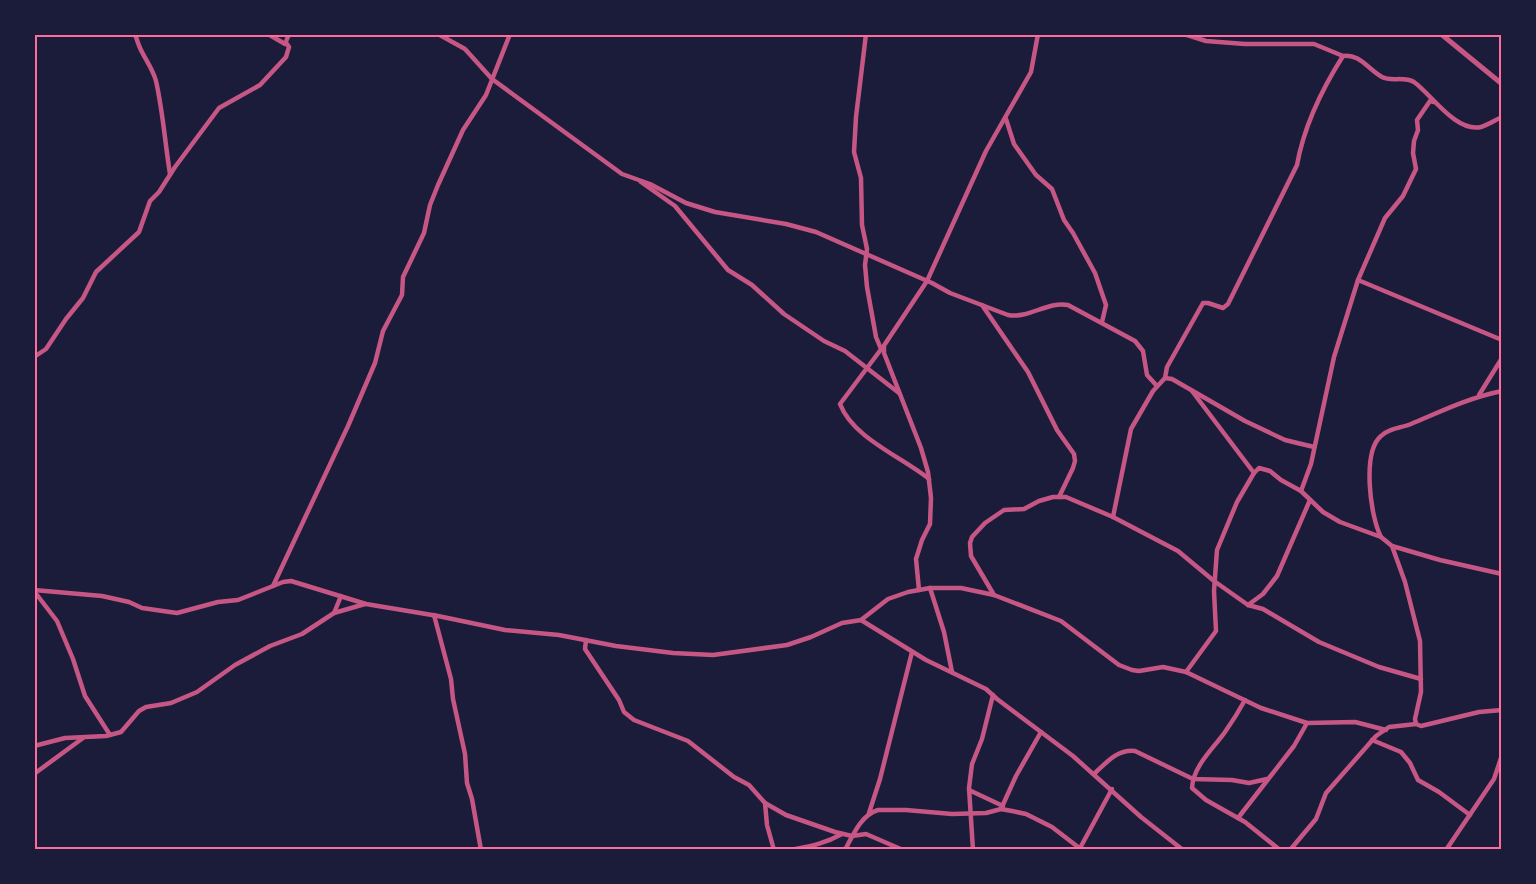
<svg xmlns="http://www.w3.org/2000/svg" width="1536" height="884" font-family="'Crimson Pro',serif">
<rect width="100%" height="100%" fill="#1b1b3a"/>
<g fill="none" stroke-linecap="round" stroke-linejoin="round">
<g stroke="#c65784" stroke-width="4.5">
<path d="M135,34C137,40 139,47 142,52C147,62 153,70 156,81C163,112 165,143 170,174"/>
<polyline points="268,34 285,44 289,34"/>
<path d="M438,34L465,49L492,79L622,174L650,184L686,203L715,212L786,224L816,232L932,283L950,293L1008,315C1029,319 1047,301 1068,305L1135,341L1143,351L1147,375L1157,386"/>
<polyline points="866,34 856,117 854,152 861,178 862,225 867,249 865,265 867,287 876,337 881,349"/>
<polyline points="1184,34 1206,41 1245,44 1314,44 1343,56"/>
<polyline points="1006,119 1014,144 1036,175 1052,189 1064,220 1073,233 1095,273 1106,305 1102,322"/>
<polyline points="641,182 675,206 728,270 752,285 784,314 824,341 845,351 899,393"/>
<polyline points="1358,280 1502,340"/>
<polyline points="982,305 1028,372 1057,430 1074,454 1075,461 1073,468 1059,497"/>
<polyline points="884,346 884,353 921,448 928,472 931,498 930,524 922,540 916,559 919,590"/>
<polyline points="34,357 46,349 66,319 83,298 96,272 139,232 150,201 159,192 175,167 219,108 260,85 286,57 289,47 287,44"/>
<path d="M1165,378L1167,367L1203,303H1208L1223,308L1228,304L1297,165C1304,126 1322,89 1343,56C1359,53 1369,70 1382,77C1391,82 1404,76 1414,82C1431,94 1456,133 1481,127C1488,125 1495,120 1502,117"/>
<polyline points="1192,391 1254,473"/>
<polyline points="1479,395 1502,358"/>
<path d="M929,479C902,457 853,438 840,404L885,344L927,281L986,151L1031,72L1038,34"/>
<polyline points="1301,491 1311,464 1334,357 1358,280 1385,218 1403,196 1416,169 1413,153 1414,141 1418,130 1417,120 1430,101 1434,102"/>
<polyline points="1113,517 1131,429 1153,391 1165,378 1172,379 1245,421 1285,440 1314,447"/>
<path d="M1381,537C1370,516 1362,452 1381,436C1389,428 1401,428 1411,424C1442,411 1468,398 1502,391"/>
<polyline points="1392,546 1405,582 1420,641 1421,692 1415,719 1416,724 1421,726 1479,712 1502,710"/>
<polyline points="273,586 348,426 375,363 383,331 402,295 403,277 424,233 430,205 438,185 463,130 486,95 510,34"/>
<polyline points="930,588 944,632 952,672"/>
<polyline points="34,590 102,596 129,602 142,608 177,613 218,602 238,600 283,582 291,581 366,604 438,616 505,630 559,635 616,646 673,653 713,655 787,645 811,637 842,623 861,620 926,660 986,689 997,699 1073,756 1141,817 1183,850"/>
<polyline points="34,591 57,621 73,659 85,696 110,735"/>
<polyline points="994,595 971,556 970,543 972,537 985,523 1004,510 1024,509 1039,501 1053,497 1066,497 1113,517 1178,551 1214,581 1248,605 1263,609 1319,642 1379,667 1421,679"/>
<polyline points="1248,605 1263,594 1277,576 1310,500"/>
<polyline points="334,613 341,596"/>
<polyline points="434,615 451,679 453,699 465,754 467,783 472,799 481,850"/>
<polyline points="861,620 888,599 908,592 930,588 961,588 994,595 1061,621 1119,665 1132,670 1139,671 1163,667 1186,672 1261,708 1307,723 1355,722 1386,730"/>
<polyline points="586,640 585,649 619,700 624,712 634,720 688,741 734,777 749,785 765,803 786,815 835,832 852,836 866,834 903,850"/>
<polyline points="1186,672 1216,631 1214,591 1217,550 1237,502 1254,473 1259,468 1270,471 1281,480 1301,491 1323,512 1340,522 1381,537 1392,546 1440,560 1502,574"/>
<path d="M1245,700C1239,711 1232,722 1225,732C1213,749 1193,766 1192,788L1206,800L1245,822L1280,850"/>
<polyline points="1372,740 1401,752 1410,763 1418,780 1439,792 1470,815"/>
<polyline points="34,746 65,738 106,736 121,732 139,711 146,707 171,703 197,692 235,665 270,646 302,634 334,613 365,604"/>
<polyline points="34,774 83,738"/>
<path d="M1094,774C1106,763 1117,749 1135,751L1193,779L1232,780L1249,783L1267,779"/>
<polyline points="969,790 1003,806"/>
<polyline points="765,803 767,825 774,850"/>
<polyline points="1001,809 1016,776 1041,732"/>
<polyline points="869,813 880,779 912,652"/>
<polyline points="1238,818 1294,746 1307,723"/>
<path d="M791,850C811,846 824,844 842,834"/>
<path d="M845,850C853,835 861,815 878,810H906L952,814L986,813L1001,809L1012,811L1026,814L1052,827L1082,850"/>
<polyline points="973,850 969,788 972,764 982,739 993,695"/>
<polyline points="1079,850 1112,789"/>
<polyline points="1290,850 1316,819 1326,793 1376,736 1389,727 1416,724"/>
<polyline points="1446,850 1494,779 1502,755"/>
</g>
<polyline stroke="#c65784" stroke-width="5" points="1441,34 1502,84"/>
</g>
<rect width="1536" height="884" fill="none" stroke="#1b1b3a" stroke-width="72"/>
<rect x="36" y="36" width="1464" height="812" fill="none" stroke="#ff6b9d" stroke-width="2"/>
</svg>
